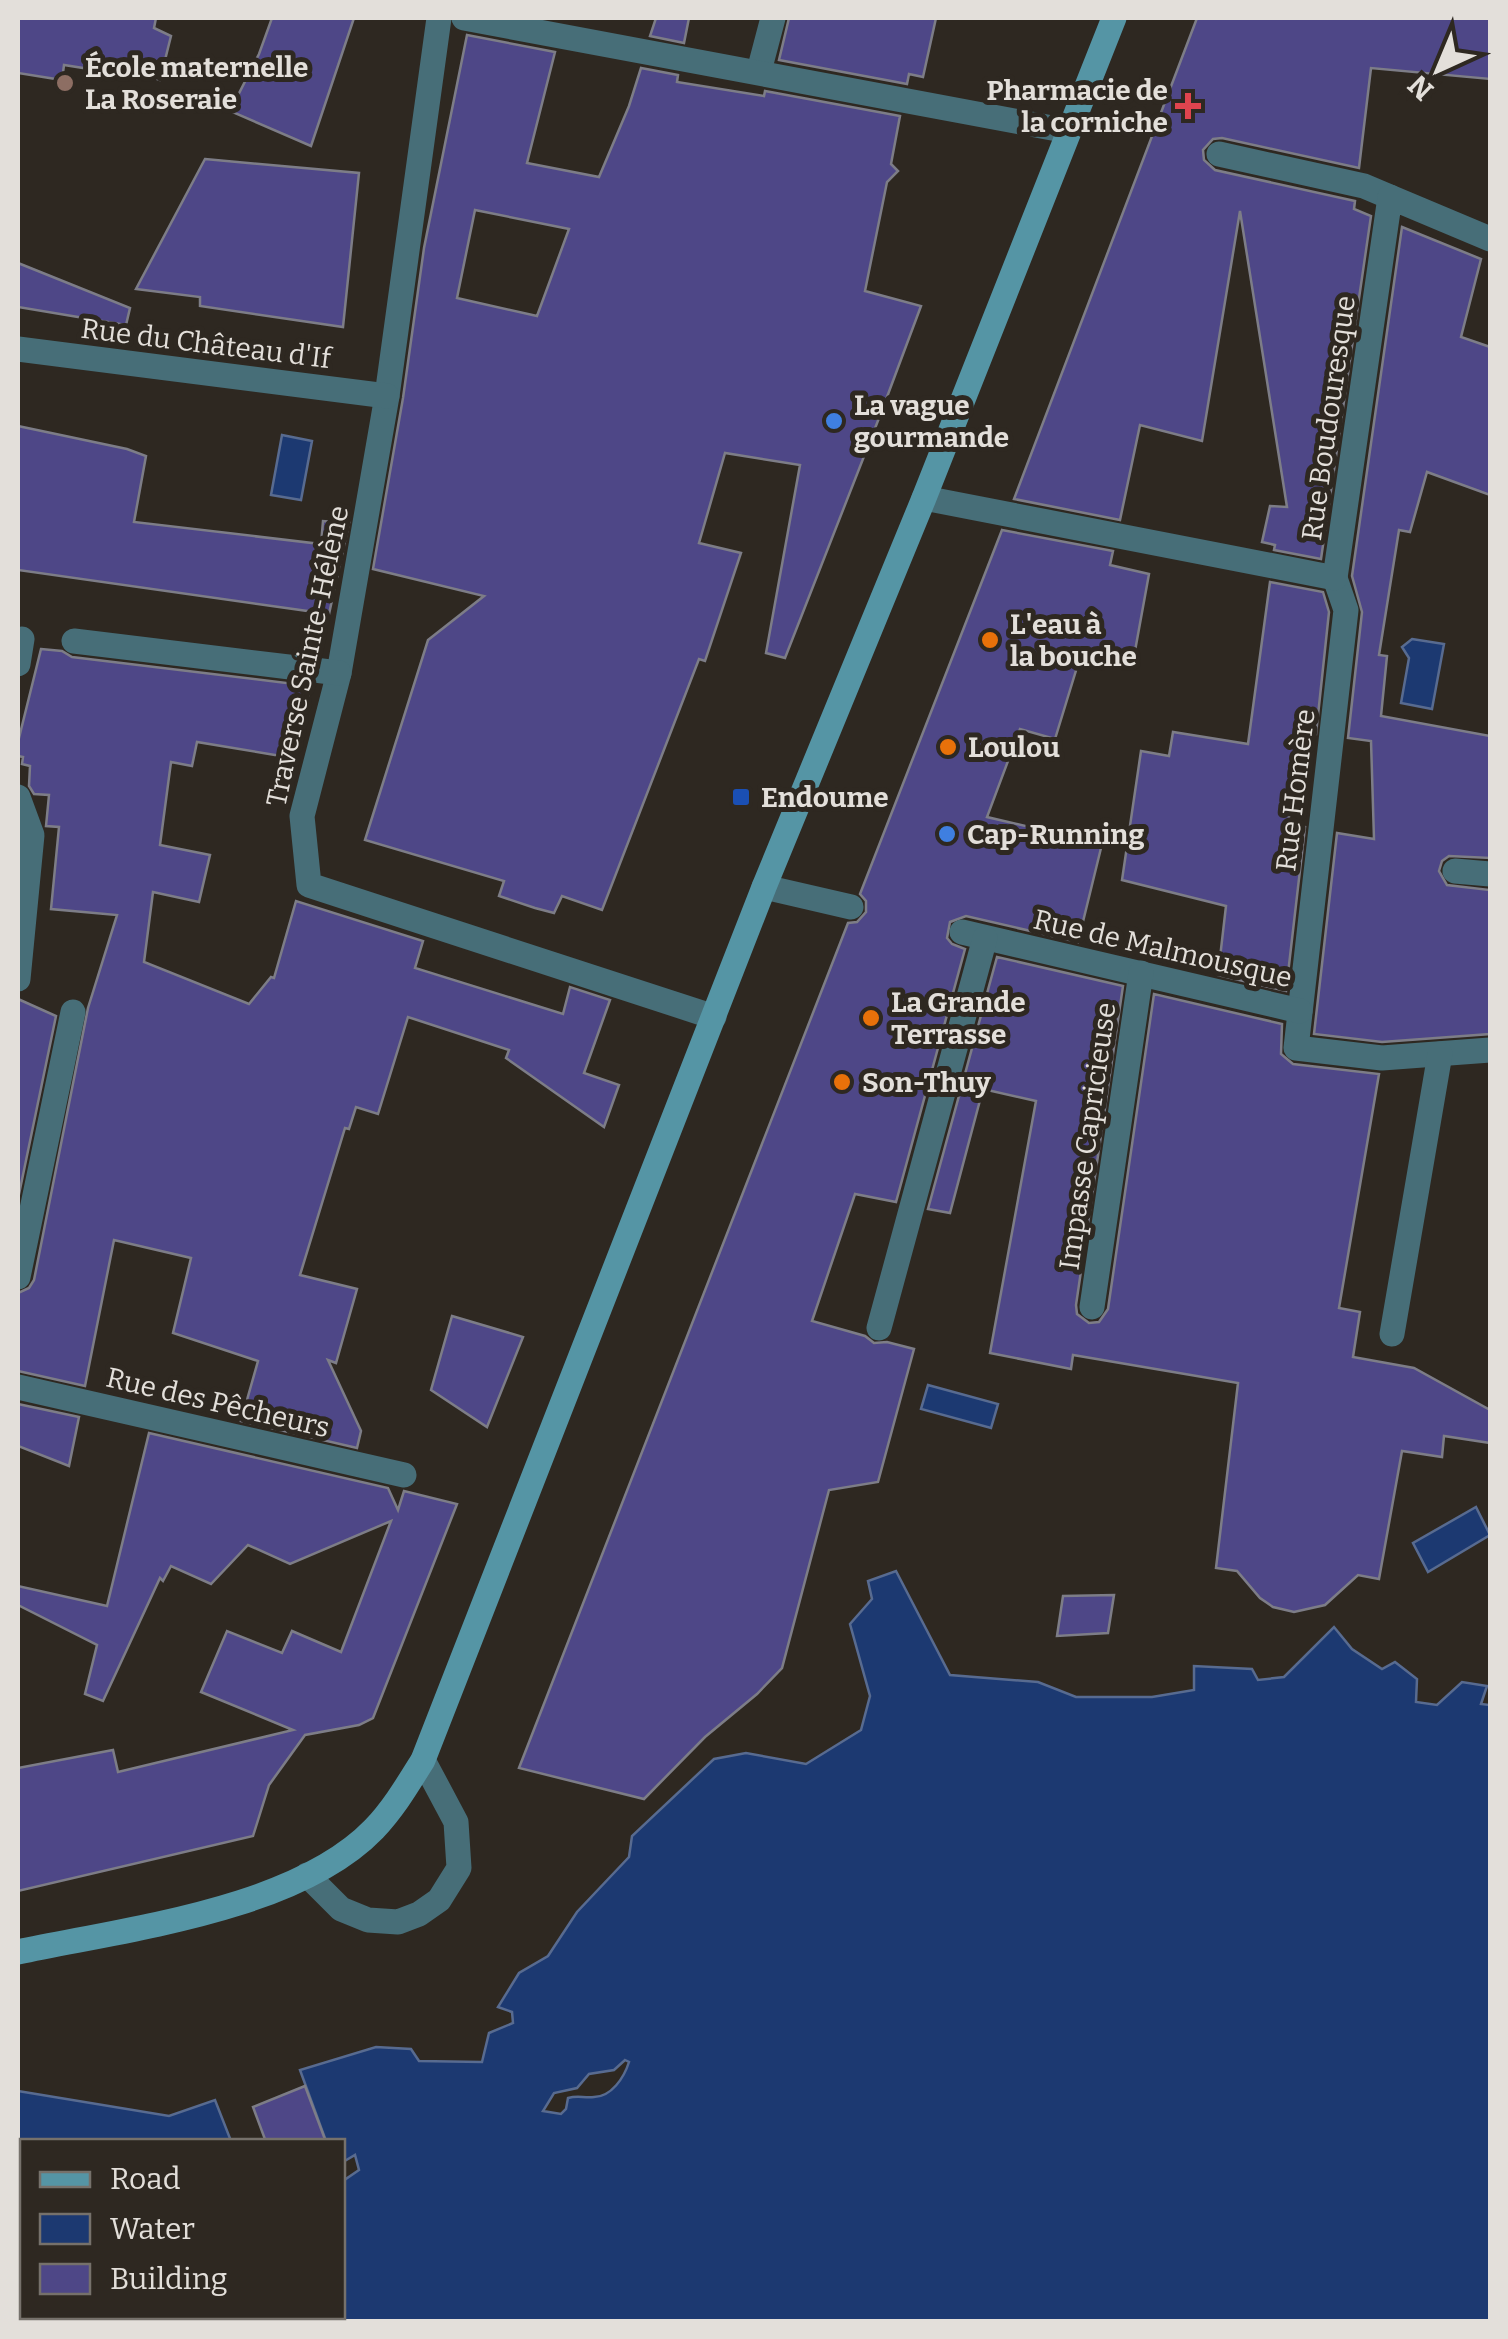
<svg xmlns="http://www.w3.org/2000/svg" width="1508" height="2339" font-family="Bitter,serif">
<rect width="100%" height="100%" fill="#2e2821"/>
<g fill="#1c3971" stroke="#586b90" stroke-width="2.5" fill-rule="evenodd">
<polygon points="282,435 312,441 301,500 271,495"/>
<polygon points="1412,639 1444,644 1432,709 1401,703 1409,658 1402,647"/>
<polygon points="928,1385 998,1404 991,1428 921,1409"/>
<polygon points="1476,1507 1490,1535 1428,1572 1413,1543"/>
<path d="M896,1571L950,1675L1038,1682L1076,1697H1152L1194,1690V1666L1252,1669L1258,1680L1284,1677L1334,1627L1352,1649L1382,1669L1395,1662L1417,1679L1416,1702L1437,1705L1462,1682L1487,1686L1481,1704L1490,1705V2321L142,2322L139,2317L342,2316L343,2181L359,2170L355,2155L343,2162L342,2142L326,2141L300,2070L376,2047L411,2049L419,2061L482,2062L489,2033L513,2023L512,2012L498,2007L519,1973L548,1956L577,1912L629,1857L632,1836L714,1759L746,1753L806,1764L861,1730L870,1696L850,1624L872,1599L868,1581ZM625,2060L629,2062C624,2078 611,2097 594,2097C583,2098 578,2095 568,2098L566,2109L561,2114L543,2111L554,2093L577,2088L589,2074L614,2070Z"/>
<polygon points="18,2091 169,2116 215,2100 231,2141 22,2142 22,2194 18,2193"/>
</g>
<g fill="#4e4787" stroke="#7d7d87" stroke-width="2.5" fill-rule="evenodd">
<polygon points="18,18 156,18 154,28 171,36 160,80 99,58 96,70 64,65 62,80 18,73"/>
<polygon points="272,18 354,18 311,146 230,111 259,54"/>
<polygon points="656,18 689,18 684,43 650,36"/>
<polygon points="789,18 936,18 923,77 909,74 907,84 779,60"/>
<polygon points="1197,18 1490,18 1490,79 1371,68 1359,168 1222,138 1213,139 1203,150 1204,160 1215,170 1355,201 1354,209 1371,216 1321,559 1274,550 1275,545 1262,542 1270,506 1287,507 1240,211 1202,441 1140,425 1120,520 1014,499"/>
<path d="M467,35L555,52L527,163L599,177L629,106L641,68L678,75L677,82L764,96L765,91L900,116L891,164L898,171L887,182L865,291L921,306L881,413L785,658L766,653L800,465L725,453L699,543L741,553L705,661L699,659L602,910L562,896L554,913L535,908L499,896L504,881L365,840L428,640L484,596L373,569L403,398L424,248ZM475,210L569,229L537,316L457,298Z"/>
<polygon points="205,159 359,173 343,327 200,306 200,297 136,289"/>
<polygon points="1402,227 1481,259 1461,337 1490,347 1490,495 1427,472 1410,532 1399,530 1379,655 1387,656 1381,716 1490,736 1490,858 1449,856 1442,861 1439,871 1447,885 1490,890 1490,1034 1382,1042 1314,1034 1337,833 1374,839 1371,741 1348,738 1362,612 1352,576"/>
<polygon points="18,263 130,308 126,325 18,307"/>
<polygon points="18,426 127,449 146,456 134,522 321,544 323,521 349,523 329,614 18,570"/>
<polygon points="1002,530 1113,551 1110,565 1149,574 1133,662 1082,651 1055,739 1020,729 987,817 1102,844 1078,942 966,916 950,922 947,938 952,944 965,949 896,1202 855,1194 812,1321 865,1336 874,1343 887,1342 914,1349 878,1482 829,1490 782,1668 757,1694 705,1737 644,1799 519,1768 848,923 857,922 866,912 866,901 860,894"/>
<polygon points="1270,582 1323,592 1329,612 1316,734 1301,732 1288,824 1305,827 1286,991 1218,975 1226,906 1122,880 1141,751 1169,756 1173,732 1248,744"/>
<polygon points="41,649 62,651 72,657 311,686 293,758 197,742 192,766 171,762 160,845 210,855 199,902 153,892 144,962 249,1004 271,977 274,978 296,901 423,941 415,968 563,1014 570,987 610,1000 584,1073 619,1085 604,1127 506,1058 509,1050 408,1017 378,1114 356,1107 349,1129 345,1128 300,1275 357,1289 336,1363 328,1360 361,1431 357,1448 241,1421 258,1361 173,1333 191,1258 114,1240 85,1386 18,1371 18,1293 29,1288 34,1280 88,1008 117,915 51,909 59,827 46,826 49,795 34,794 29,786 30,766 22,764 23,757 18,756 18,742"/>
<polygon points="997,957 1123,986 1076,1305 1077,1314 1089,1323 1099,1322 1108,1309 1154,994 1282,1024 1281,1054 1293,1064 1379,1074 1339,1308 1360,1312 1353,1357 1414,1368 1490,1410 1490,1443 1444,1436 1442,1457 1402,1451 1379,1579 1358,1575 1325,1605 1294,1612 1273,1607 1260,1598 1237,1571 1216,1568 1238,1383 1073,1355 1071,1369 990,1353 1036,1101 983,1089 950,1213 928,1209"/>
<polygon points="18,999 56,1016 18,1199"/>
<polygon points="452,1316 523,1337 487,1427 431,1390"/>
<polygon points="18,1404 79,1417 69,1466 18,1446"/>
<polygon points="149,1433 388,1488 398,1510 404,1491 457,1504 373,1718 359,1725 305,1735 269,1785 253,1836 18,1891 18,1768 113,1750 118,1772 293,1730 201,1692 227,1631 282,1653 292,1631 341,1652 391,1521 290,1564 248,1545 211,1584 171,1566 163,1581 160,1578 103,1701 85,1694 97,1645 18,1605 18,1586 107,1606"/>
<polygon points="1114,1595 1108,1633 1057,1636 1063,1596"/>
<polygon points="305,2086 326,2142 266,2142 253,2107"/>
</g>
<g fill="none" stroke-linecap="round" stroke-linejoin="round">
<g stroke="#476e78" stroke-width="25">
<polyline points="1335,578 1346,610 1296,1048 1382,1058 1490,1050"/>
<polyline points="962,932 1300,1011"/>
<polyline points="1092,1307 1141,973"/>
<polyline points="879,1328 985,938"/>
<polyline points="1392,1334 1440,1054"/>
<polyline points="307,1875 341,1909 368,1920 398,1922 419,1914 439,1900 459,1868 456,1822 423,1760"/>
</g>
<g stroke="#476e78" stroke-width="25">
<polyline points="1455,871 1490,874"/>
<polyline points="764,887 851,907"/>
</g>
<g stroke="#476e78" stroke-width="25">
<polyline points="439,18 387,396 339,673 302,816 309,885 714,1017"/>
<polyline points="759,71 773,18"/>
<polyline points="1219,154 1364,186 1390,197"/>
<polyline points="18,349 387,396"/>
<polyline points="924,498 1335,578 1390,197 1490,239"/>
<polyline points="74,641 339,673"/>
<polyline points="18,664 22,639"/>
<polyline points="18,797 32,835 18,979"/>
<polyline points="18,1277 73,1012"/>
<polyline points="18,1387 404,1475"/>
</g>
<polyline stroke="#476e78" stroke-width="25" points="464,18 1068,131"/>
<path stroke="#5595a5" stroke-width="25" d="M18,1952C125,1929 296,1910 374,1829C394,1808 408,1784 423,1760L764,887L924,498L1114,18"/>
</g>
<circle fill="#8d6e63" stroke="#2e2821" stroke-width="4" cx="65" cy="83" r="10"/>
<path fill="#e0444e" stroke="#2e2821" stroke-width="4" d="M1183 91h10v10h10v10h-10v10h-10v-10h-10v-10h10z"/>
<g fill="#3f7fe0" stroke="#2e2821" stroke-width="4">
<circle cx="834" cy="421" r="10"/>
<circle cx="947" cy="834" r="10"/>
</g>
<g fill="#e8710a" stroke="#2e2821" stroke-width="4">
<circle cx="990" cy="640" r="10"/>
<circle cx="948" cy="747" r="10"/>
<circle cx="871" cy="1018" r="10"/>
<circle cx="842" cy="1082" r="10"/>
</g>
<rect fill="#1a4fb4" stroke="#2e2821" stroke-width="4" x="731" y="787" width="20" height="20" rx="5"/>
<g text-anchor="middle" stroke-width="10" stroke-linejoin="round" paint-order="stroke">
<g font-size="28" font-weight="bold" fill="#e3dfda" stroke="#2e2821" text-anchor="start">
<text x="85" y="77">École maternelle<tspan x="85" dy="32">La Roseraie</tspan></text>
<text x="1168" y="100" text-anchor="end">Pharmacie de<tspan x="1168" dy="32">la corniche</tspan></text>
<text x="854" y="415">La vague<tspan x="854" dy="32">gourmande</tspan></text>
<text x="1010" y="634">L'eau à<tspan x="1010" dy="32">la bouche</tspan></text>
<text x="968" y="757">Loulou</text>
<text x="761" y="807">Endoume</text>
<text x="967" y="844">Cap-Running</text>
<text x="891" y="1012">La Grande<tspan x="891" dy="32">Terrasse</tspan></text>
<text x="862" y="1092">Son-Thuy</text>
</g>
<g font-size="28" fill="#e3dfda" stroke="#2e2821">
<text transform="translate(206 343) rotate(7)" y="10">Rue du Château d'If</text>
<text transform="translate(1328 418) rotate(-82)" y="10">Rue Boudouresque</text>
<text transform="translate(307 656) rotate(-78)" y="10">Traverse Sainte-Hélène</text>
<text transform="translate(1295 790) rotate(-83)" y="10">Rue Homère</text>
<text transform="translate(1163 948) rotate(13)" y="10">Rue de Malmousque</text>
<text transform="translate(1087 1136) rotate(-82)" y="10">Impasse Capricieuse</text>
<text transform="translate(218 1402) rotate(13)" y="10">Rue des Pêcheurs</text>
</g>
</g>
<rect width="1508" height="2339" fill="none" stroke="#e3dfda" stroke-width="40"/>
<rect x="20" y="2139" width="325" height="180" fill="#2e2821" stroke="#76716b" stroke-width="2.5"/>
<rect x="40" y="2172" width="50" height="15" fill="#5595a5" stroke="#76716b" stroke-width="2.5"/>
<text x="110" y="2189" font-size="30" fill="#e3dfda">Road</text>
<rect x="40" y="2214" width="50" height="30" fill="#1c3971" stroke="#76716b" stroke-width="2.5"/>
<text x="110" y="2239" font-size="30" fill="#e3dfda">Water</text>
<rect x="40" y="2264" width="50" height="30" fill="#4e4787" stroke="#76716b" stroke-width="2.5"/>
<text x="110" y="2289" font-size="30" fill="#e3dfda">Building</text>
<g transform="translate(1438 70) rotate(224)" stroke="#2e2821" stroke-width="8" paint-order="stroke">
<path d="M0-8L18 38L0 25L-18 38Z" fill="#e3dfda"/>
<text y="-15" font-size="28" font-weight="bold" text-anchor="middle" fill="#e3dfda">N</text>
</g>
</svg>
